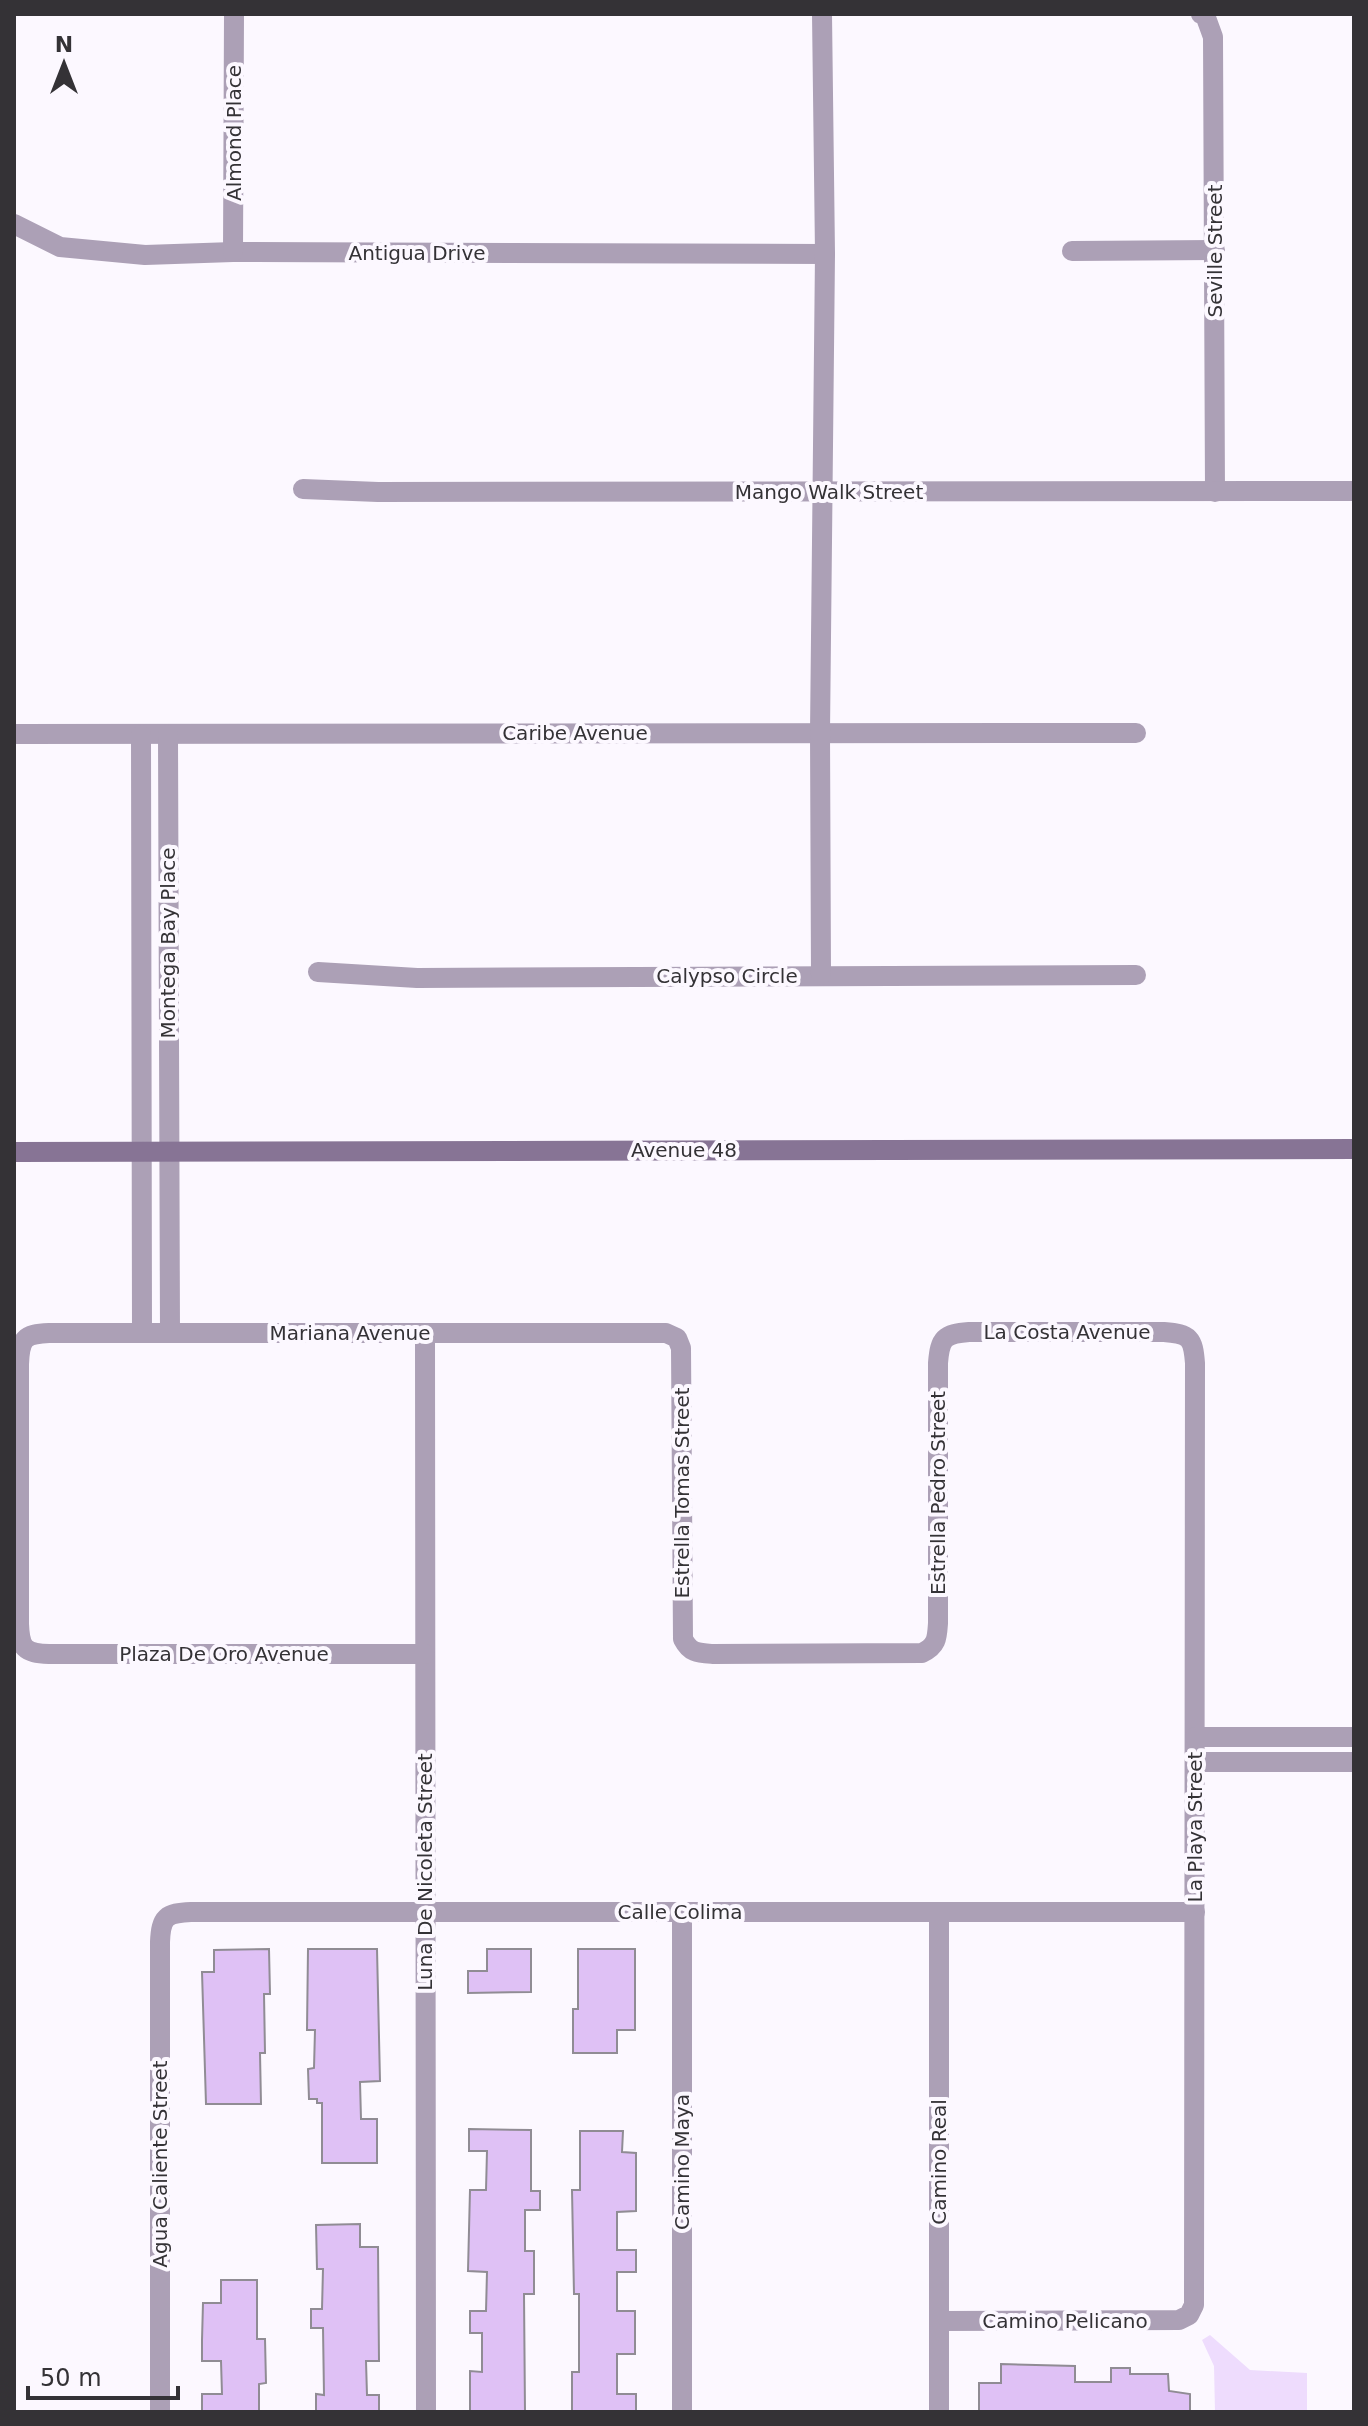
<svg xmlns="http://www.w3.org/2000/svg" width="1368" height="2426" font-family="'DejaVu Sans',sans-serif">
<rect width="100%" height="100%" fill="#fcf8ff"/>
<polygon fill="#eedcfd" points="1210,2335 1250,2370 1307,2373 1307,2412 1215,2412 1214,2366 1202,2340"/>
<g fill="#dfc1f5" stroke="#908c94" stroke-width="2">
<polygon points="269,1949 270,1994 264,1994 265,2053 260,2053 261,2104 206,2104 202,1972 214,1972 214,1950"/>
<polygon points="308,1949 377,1949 380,2081 360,2082 361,2119 377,2119 377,2163 322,2163 322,2103 317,2103 317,2099 309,2099 308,2069 314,2068 315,2030 307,2030"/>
<polygon points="487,1949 531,1949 531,1992 468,1993 468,1971 487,1971"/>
<polygon points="578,1949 635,1949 635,2030 617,2030 617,2053 573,2053 573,2009 578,2009"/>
<polygon points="469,2129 531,2130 531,2191 540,2191 540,2210 525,2210 525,2251 534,2251 534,2294 524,2294 525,2412 470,2412 470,2371 482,2372 482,2333 470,2333 470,2311 486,2311 487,2272 468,2271 470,2190 486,2190 487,2151 469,2151"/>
<polygon points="580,2131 623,2131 622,2152 636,2153 636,2211 617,2212 617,2250 636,2250 636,2272 617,2272 617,2311 635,2311 635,2354 617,2354 617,2394 636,2394 636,2412 572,2412 572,2372 579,2372 579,2294 574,2294 572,2190 580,2190"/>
<polygon points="360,2224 360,2247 378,2247 379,2361 366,2361 367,2395 379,2395 379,2412 316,2412 316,2394 324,2395 323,2328 311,2328 311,2309 322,2309 323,2269 317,2269 316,2225"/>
<polygon points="221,2280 257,2280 257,2339 265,2339 266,2383 259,2384 259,2412 202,2412 202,2394 222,2394 221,2361 202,2361 202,2340 203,2303 221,2303"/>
<polygon points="1001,2364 1075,2366 1075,2382 1111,2382 1111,2368 1130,2368 1130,2374 1168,2374 1169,2391 1190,2394 1190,2412 979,2412 979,2383 1001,2383"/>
</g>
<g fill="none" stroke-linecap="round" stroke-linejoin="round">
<g stroke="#aca0b6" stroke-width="20">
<polyline points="1201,14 1205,15 1213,37 1215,492"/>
<polyline points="14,224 60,247 145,255 233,252 825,254"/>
<polyline points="1072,251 1215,250"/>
<polyline points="233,252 234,14"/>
<polyline points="303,489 378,492 1354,491"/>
<polyline points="14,734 1136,733"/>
<polyline points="141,735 142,1333"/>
<polyline points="168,735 170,1333"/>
<polyline points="318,972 417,978 1136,975"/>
<polyline points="821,975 820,733 825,254 822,14"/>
<polyline points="425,1333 426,2412"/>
<path d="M425,1654H49C24,1653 20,1648 19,1624V1364C20,1339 24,1334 49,1333H666L677,1338L681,1348L683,1639C690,1653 698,1653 713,1654L922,1653C937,1646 937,1638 938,1623V1363C940,1338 944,1334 969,1332H1164C1190,1334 1193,1338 1195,1363L1194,2305L1189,2315L1179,2320L939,2321"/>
<polyline points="1195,1737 1354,1737"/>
<polyline points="1195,1762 1354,1762"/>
<polyline points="682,1912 682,2412"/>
<polyline points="939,1912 939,2412"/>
<path d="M160,2412V1942C161,1917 166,1913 191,1912H1195"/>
</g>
<polyline stroke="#877495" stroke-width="20" points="14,1152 1354,1149"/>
</g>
<g text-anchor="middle" stroke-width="8" stroke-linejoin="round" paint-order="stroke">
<g font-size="20" fill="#343236" stroke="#fcf8ff">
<text transform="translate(234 133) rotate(-90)" y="7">Almond Place</text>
<text transform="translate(1215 251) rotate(-90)" y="7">Seville Street</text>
<text x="417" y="260">Antigua Drive</text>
<text x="829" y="499">Mango Walk Street</text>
<text x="575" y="740">Caribe Avenue</text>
<text transform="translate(168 943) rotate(-90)" y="7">Montega Bay Place</text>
<text x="727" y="983">Calypso Circle</text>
<text x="684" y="1157">Avenue 48</text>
<text x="1067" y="1339">La Costa Avenue</text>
<text x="350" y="1340">Mariana Avenue</text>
<text transform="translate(682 1493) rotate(-90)" y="7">Estrella Tomas Street</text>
<text transform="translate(938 1493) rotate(-90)" y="7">Estrella Pedro Street</text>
<text x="224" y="1661">Plaza De Oro Avenue</text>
<text transform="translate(1195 1827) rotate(-90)" y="7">La Playa Street</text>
<text transform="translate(425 1872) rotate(-90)" y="7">Luna De Nicoleta Street</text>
<text x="680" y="1919">Calle Colima</text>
<text transform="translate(682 2162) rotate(-90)" y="7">Camino Maya</text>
<text transform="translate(939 2162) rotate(-90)" y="7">Camino Real</text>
<text transform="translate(160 2164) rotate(-90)" y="7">Agua Caliente Street</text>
<text x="1065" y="2328">Camino Pelicano</text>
</g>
</g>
<rect width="1368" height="2426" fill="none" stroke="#343236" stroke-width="32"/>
<g transform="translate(64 64)" stroke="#fcf8ff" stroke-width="6" paint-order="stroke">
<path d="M0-6L14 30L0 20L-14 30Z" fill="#343236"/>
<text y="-12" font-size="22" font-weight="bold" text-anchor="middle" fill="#343236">N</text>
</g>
<path d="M28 2386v12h150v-12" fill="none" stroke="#343236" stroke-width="4"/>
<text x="40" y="2386" font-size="24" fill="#343236" stroke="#fcf8ff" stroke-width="6" paint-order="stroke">50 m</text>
</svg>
